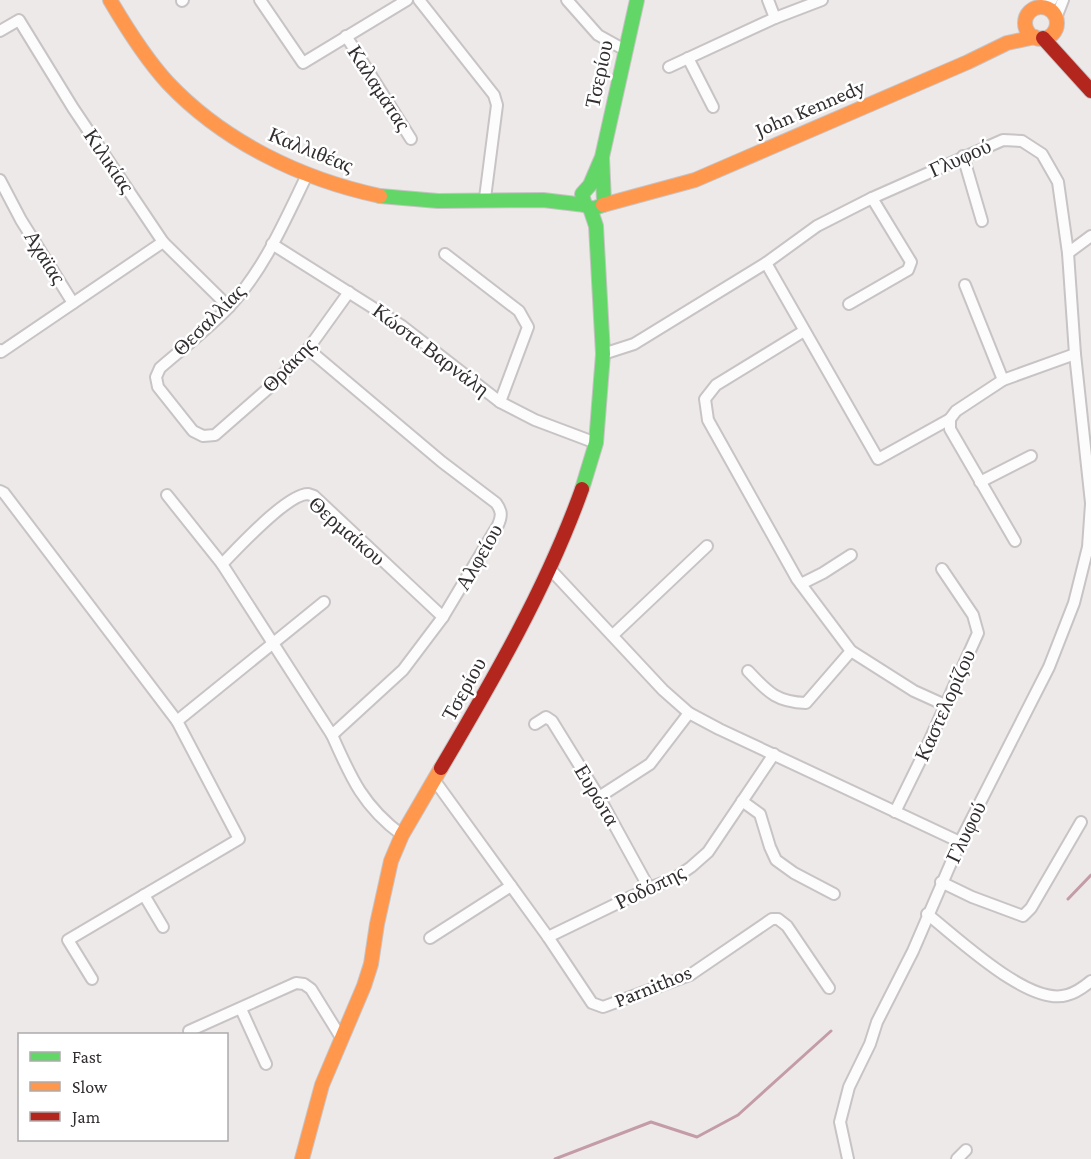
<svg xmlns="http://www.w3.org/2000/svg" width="1091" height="1159" font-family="'Crimson Pro',serif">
<rect width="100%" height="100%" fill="#eee9e9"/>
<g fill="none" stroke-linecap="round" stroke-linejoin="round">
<g stroke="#c39ca7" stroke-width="3">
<polyline points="1068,899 1091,875"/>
<polyline points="555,1159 651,1122 697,1137 738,1115 831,1031"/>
</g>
<g stroke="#c8c3c4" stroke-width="14">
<g id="street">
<polyline points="260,0 303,63 407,0"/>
<polyline points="419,0 494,95 497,105 485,198"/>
<polyline points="567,0 598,35 625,50"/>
<polyline points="768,0 775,18"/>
<polyline points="182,1 183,0"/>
<polyline points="1042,7 1052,0"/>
<polyline points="1056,18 1063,0"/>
<polyline points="0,31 19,20 73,108 163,242 229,307"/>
<polyline points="346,36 411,139"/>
<polyline points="688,58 713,107"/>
<polyline points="669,67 775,18 822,0"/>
<polyline points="963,156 982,221"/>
<path d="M307,175C285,220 264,270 229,307C208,329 183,348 160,368L156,377L158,387L193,431L203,436L215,435L271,386L308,349L349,292"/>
<polyline points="0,180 21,220 73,303"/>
<polyline points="272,244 402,326 500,402 535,420 596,443"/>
<polyline points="1068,253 1091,236"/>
<polyline points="445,254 519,311 528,327 500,402"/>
<polyline points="766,263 878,459 950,419 956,411 1003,380 1075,354"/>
<polyline points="965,285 1003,380"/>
<polyline points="849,304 908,270 911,262 872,198"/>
<polyline points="804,331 716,385 705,399 708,420 797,579 851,651 914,691 945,705"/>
<path d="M308,349L442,462L496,503C502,511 502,516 498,525L443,617L403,670L332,735"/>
<polyline points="0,350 1,352 163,242"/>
<polyline points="603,354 634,344 766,263 817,226 872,198 1003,140 1022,141 1042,154 1058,182 1068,253 1075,354 1091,503"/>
<polyline points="950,419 950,429 1015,541"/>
<polyline points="980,482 1031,456"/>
<polyline points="0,491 4,493 177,721 239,839 68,940 92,979"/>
<path d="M167,495L222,564L332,735C351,778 363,806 402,835"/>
<path d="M222,564C238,548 287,494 308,494L314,496L443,617"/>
<polyline points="550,569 663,690 689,713 719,729 960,842"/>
<polyline points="801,584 823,573 851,555"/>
<polyline points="613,635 707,546"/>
<path d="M748,671C768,692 776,702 806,703L851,651"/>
<polyline points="177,721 324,602"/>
<polyline points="535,724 546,717 552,721 599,797 649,888"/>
<polyline points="435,781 548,937 592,1003 603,1007 690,975 772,919 778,919 787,926 829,988"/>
<polyline points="599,797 650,764 689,713"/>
<polyline points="742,801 760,814 770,847 776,860 794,873 834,894"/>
<polyline points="895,812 923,755 978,633 973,615 942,569"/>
<polyline points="941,882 972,897 1023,916 1031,908 1081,822"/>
<polyline points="144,895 163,927"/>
<path d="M927,914C957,937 1029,1007 1067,995C1075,993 1085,986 1091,981"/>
<polyline points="548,937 649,888 675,878 691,867 708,852 774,754"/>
<polyline points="430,938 511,886"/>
<polyline points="241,1009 266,1064"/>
<polyline points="189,1031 296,983 304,984 311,989 342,1039"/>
<polyline points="848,1159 840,1122 849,1087 870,1044 877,1022 913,951 960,842 1049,667 1074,603 1088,547 1091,504"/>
<polyline points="957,1159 966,1150"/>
</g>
</g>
<g stroke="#c8c3c4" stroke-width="16">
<g id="fast">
<polyline points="602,157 604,201 603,205 592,209 585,205 582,194 590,185 602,157 637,0"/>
<polyline points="380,196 438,201 543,200 585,205"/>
<polyline points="582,489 596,443 603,354 596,226 590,208"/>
</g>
</g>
<g stroke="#c8c3c4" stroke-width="16">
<g id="slow">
<path d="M110,0C127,29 145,58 168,83C224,142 301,179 380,196"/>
<circle cx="1041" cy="23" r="16"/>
<polyline points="603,205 695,180 968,62 1007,43 1035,37"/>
<polyline points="302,1159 322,1085 364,986 371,964 377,924 391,861 402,835 441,768"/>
</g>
</g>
<g stroke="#c8c3c4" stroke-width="16">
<g id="jam">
<polyline points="1043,38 1091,91"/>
<path d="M441,768C494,678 547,587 582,489"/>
</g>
</g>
<use href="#street" stroke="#fcfcfc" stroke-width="10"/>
<use href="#fast" stroke="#63d668" stroke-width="14"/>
<use href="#slow" stroke="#ff974d" stroke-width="14"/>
<use href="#jam" stroke="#b3261e" stroke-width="14"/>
</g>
<g text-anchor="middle" stroke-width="5" stroke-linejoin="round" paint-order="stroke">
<g font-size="21" fill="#322e2f" stroke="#fff">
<text transform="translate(599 74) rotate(-78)" y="7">Τσερίου</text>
<text transform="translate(379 88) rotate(57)" y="7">Καλαμάτας</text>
<text transform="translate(810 108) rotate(-23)" y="7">John Kennedy</text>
<text transform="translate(311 150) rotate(22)" y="7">Καλλιθέας</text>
<text transform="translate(960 158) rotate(-24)" y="7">Γλυφού</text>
<text transform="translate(109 161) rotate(56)" y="7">Κιλικίας</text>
<text transform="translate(45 257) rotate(58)" y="7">Αχαϊας</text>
<text transform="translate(209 320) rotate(-45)" y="7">Θεσαλλίας</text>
<text transform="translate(431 350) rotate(37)" y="7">Κώστα Βαρνάλη</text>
<text transform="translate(289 365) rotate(-46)" y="7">Θράκης</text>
<text transform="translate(347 531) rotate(41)" y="7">Θερμαίκου</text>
<text transform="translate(479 557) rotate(-60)" y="7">Αλφείου</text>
<text transform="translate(464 689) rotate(-61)" y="7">Τσερίου</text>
<text transform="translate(945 705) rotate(-66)" y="7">Καστελορίζου</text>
<text transform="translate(597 795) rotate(59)" y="7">Ευρώτα</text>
<text transform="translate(966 832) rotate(-64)" y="7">Γλυφού</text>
<text transform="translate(650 887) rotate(-26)" y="7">Ροδόπης</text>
<text transform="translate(653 986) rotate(-22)" y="7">Parnithos</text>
</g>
</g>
<rect x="18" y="1033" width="210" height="108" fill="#ffffff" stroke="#adabac" stroke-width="1.5"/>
<rect x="30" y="1052" width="30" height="9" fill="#63d668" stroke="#adabac" stroke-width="1.5"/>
<text x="72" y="1063" font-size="18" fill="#322e2f">Fast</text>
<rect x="30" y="1082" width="30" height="9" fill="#ff974d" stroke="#adabac" stroke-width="1.5"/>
<text x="72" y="1093" font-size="18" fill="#322e2f">Slow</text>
<rect x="30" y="1112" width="30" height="9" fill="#b3261e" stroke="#adabac" stroke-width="1.5"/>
<text x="72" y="1123" font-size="18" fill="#322e2f">Jam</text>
</svg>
